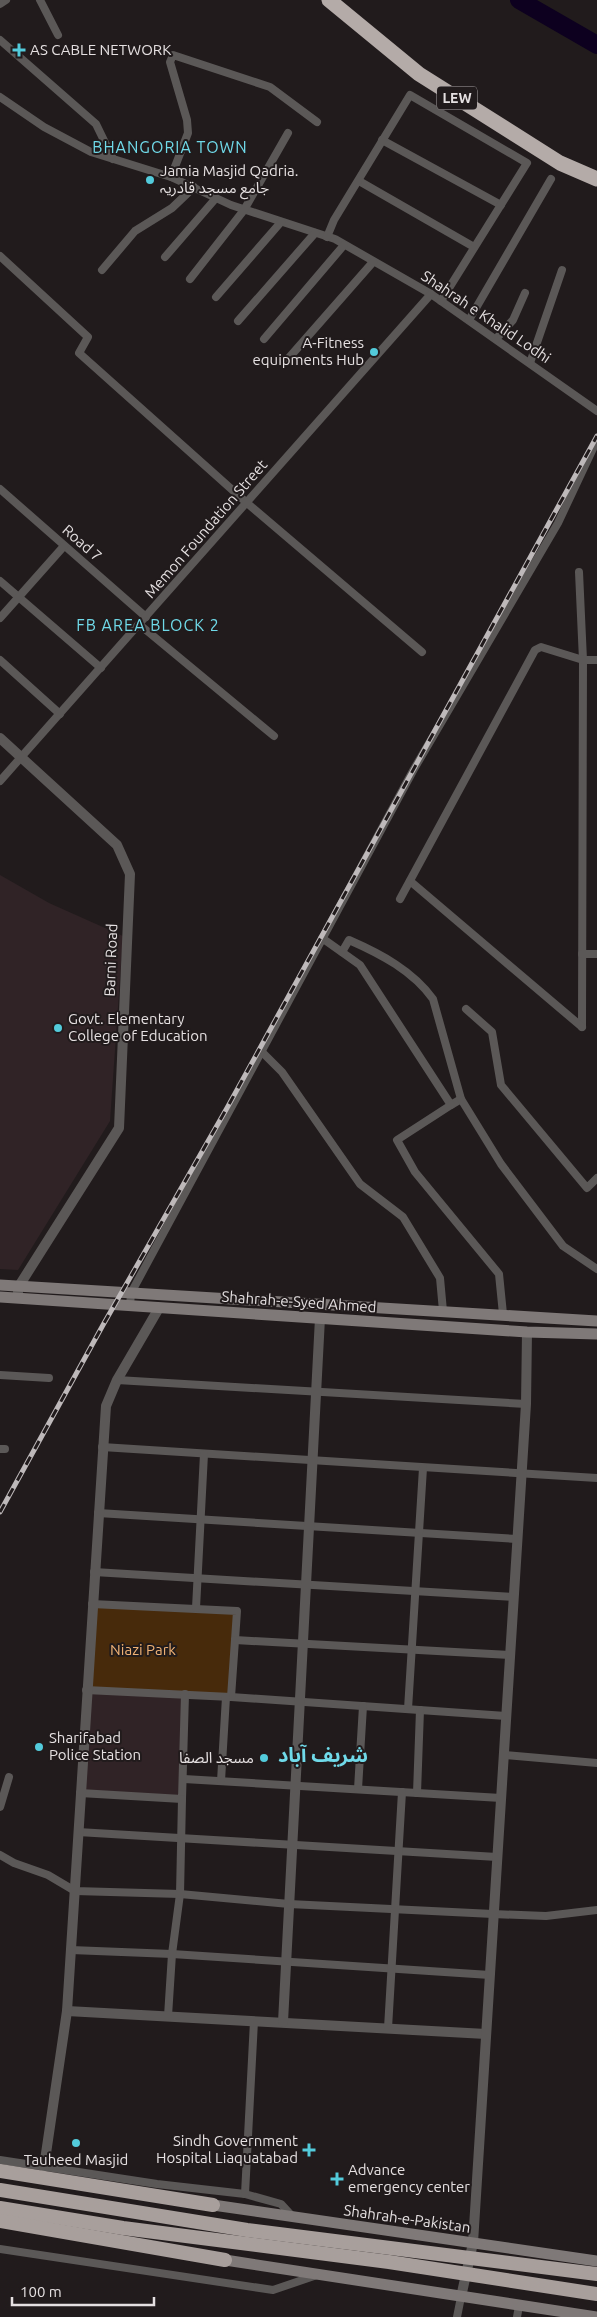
<svg xmlns="http://www.w3.org/2000/svg" width="597" height="2317" font-family="Ubuntu,'Noto Sans Arabic',sans-serif">
<rect width="100%" height="100%" fill="#211b1c"/>
<g fill="#302326">
<polygon points="0,875 49,903 123,936 110,1121 18,1270 0,1269"/>
<polygon points="87,1691 189,1695 181,1799 81,1793"/>
</g>
<polygon fill="#472a0b" points="92,1604 237,1611 231,1697 87,1691"/>
<g fill="none" stroke-linecap="round" stroke-linejoin="round">
<polyline stroke="#0d001f" stroke-width="18" points="519,0 597,45"/>
<g stroke="#5b5857" stroke-width="8">
<polyline points="40,0 58,35"/>
<polyline points="0,4 6,0"/>
<polyline points="0,40 96,124 113,159"/>
<polyline points="0,97 44,127 91,152 171,177 231,205 335,239 431,294 597,411"/>
<polyline points="382,140 501,205"/>
<polyline points="171,177 188,133 187,120 170,62 173,55 270,87 317,122"/>
<polyline points="359,181 474,247"/>
<polyline points="327,237 334,220 410,95 527,163 441,301"/>
<polyline points="0,256 88,337 79,353 247,503 422,652"/>
<polyline points="165,257 216,198"/>
<polyline points="102,270 135,231 172,208 194,187"/>
<polyline points="190,279 244,210 288,133"/>
<polyline points="216,297 281,222"/>
<polyline points="469,320 551,179"/>
<polyline points="238,321 315,233"/>
<polyline points="264,339 344,245"/>
<polyline points="496,339 513,320 525,293"/>
<polyline points="287,360 373,262"/>
<polyline points="530,363 562,270"/>
<polyline points="0,489 146,617"/>
<polyline points="579,572 583,660 582,1027"/>
<polyline points="0,581 101,668"/>
<polyline points="0,618 64,546"/>
<polyline points="140,625 274,736"/>
<polyline points="0,660 60,714"/>
<polyline points="0,781 431,294"/>
<polyline points="410,881 582,1027"/>
<polyline points="400,899 535,650 541,647 583,660 597,660"/>
<polyline points="322,938 360,965 451,1105 461,1099"/>
<path d="M342,952L349,940C381,954 413,971 433,999L461,1099L501,1164L563,1246L597,1269"/>
<polyline points="582,954 597,954"/>
<polyline points="466,1009 492,1032 501,1085 587,1188 597,1178"/>
<polyline points="261,1051 282,1072 360,1184 403,1217 440,1278 443,1311"/>
<polyline points="451,1105 397,1140 415,1172 499,1274 503,1314"/>
<polyline points="130,1306 131,1293 414,769 558,523 597,440"/>
<polyline points="0,1375 49,1378"/>
<polyline points="117,1380 526,1404"/>
<polyline points="102,1447 597,1478"/>
<polyline points="0,1449 5,1449"/>
<polyline points="98,1513 517,1539"/>
<polyline points="94,1572 514,1597"/>
<polyline points="92,1604 237,1611 235,1640"/>
<polyline points="196,1608 204,1454"/>
<polyline points="86,1690 231,1697 506,1716"/>
<polyline points="231,1697 235,1640 510,1655"/>
<polyline points="408,1709 423,1468"/>
<polyline points="504,1755 597,1763"/>
<polyline points="184,1779 501,1798"/>
<polyline points="221,1781 226,1697"/>
<polyline points="358,1789 363,1706"/>
<polyline points="80,1793 182,1799 185,1694"/>
<polyline points="417,1793 420,1710"/>
<polyline points="0,1807 9,1777"/>
<polyline points="78,1832 497,1857"/>
<polyline points="0,1855 14,1863 48,1875 75,1891 180,1894 289,1904 493,1914 546,1916 597,1910"/>
<polyline points="71,1950 172,1954 490,1975"/>
<polyline points="168,2016 172,1954 180,1894 182,1799"/>
<polyline points="388,2028 402,1792"/>
<polyline points="0,2160 157,2184 245,2194 281,2204 292,2216"/>
<polyline points="245,2194 254,2021"/>
<polyline points="0,2249 273,2290 317,2275"/>
<polyline points="457,2317 461,2297"/>
<polyline points="517,2317 519,2306"/>
</g>
<g stroke="#5b5857" stroke-width="10">
<polyline points="0,738 117,845 130,874 119,1128 19,1286 18,1292"/>
<polyline points="67,2011 486,2034"/>
<polyline points="283,2022 320,1318"/>
<polyline points="44,2167 67,2011 106,1406 117,1380 159,1308"/>
<polyline points="461,2297 473,2243 526,1404 527,1332"/>
</g>
<g stroke="#7f7978" stroke-width="11">
<polyline points="0,1285 597,1321"/>
<polyline points="0,1297 527,1332 597,1334"/>
<polyline points="213,2205 597,2261"/>
<polyline points="225,2260 597,2317"/>
</g>
<g stroke="#a89f9c" stroke-width="14">
<polyline points="0,2171 213,2205"/>
<polyline points="0,2190 247,2230 597,2274"/>
<polyline points="0,2208 123,2228 389,2262 597,2294"/>
<polyline points="0,2221 225,2260"/>
</g>
<polyline stroke="#b4aba8" stroke-width="15" points="329,0 419,74 560,163 597,179"/>
<g stroke="#beb9ba" stroke-width="5">
<polyline id="rail" points="0,1512 103,1325 227,1108 597,436"/>
</g>
<use href="#rail" stroke="#211b1c" stroke-width="3" stroke-dasharray="9" stroke-linecap="butt"/>
</g>
<g fill="#53cbdb" stroke="#211b1c" stroke-width="2">
<path d="M16.5 42.5h5v5h5v5h-5v5h-5v-5h-5v-5h5z"/>
<circle cx="150" cy="180" r="5"/>
<circle cx="374" cy="352" r="5"/>
<circle cx="58" cy="1028" r="5"/>
<circle cx="39" cy="1747" r="5"/>
<circle cx="264" cy="1758" r="5"/>
<circle cx="76" cy="2143" r="5"/>
<path d="M306.5 2142.5h5v5h5v5h-5v5h-5v-5h-5v-5h5z"/>
<path d="M334.5 2171.5h5v5h5v5h-5v5h-5v-5h-5v-5h5z"/>
</g>
<g text-anchor="middle" stroke-width="4" stroke-linejoin="round" paint-order="stroke">
<rect fill="#211b1c" stroke="#aaa5a6" stroke-width="1" x="437" y="86.5" width="40" height="23" rx="4"/>
<g font-size="14" font-weight="bold" fill="#e5e0e1">
<text x="457" y="103">LEW</text>
</g>
<g font-size="15" fill="#e5e0e1" stroke="#211b1c" text-anchor="start">
<text x="30" y="55">AS CABLE NETWORK</text>
<text x="160" y="176">Jamia Masjid Qadria.<tspan x="160" dy="17">جامع مسجد قادریہ</tspan></text>
<text x="364" y="348" text-anchor="end">A-Fitness<tspan x="364" dy="17">equipments Hub</tspan></text>
<text x="68" y="1024">Govt. Elementary<tspan x="68" dy="17">College of Education</tspan></text>
<text x="49" y="1743">Sharifabad<tspan x="49" dy="17">Police Station</tspan></text>
<text x="254" y="1763" text-anchor="end">مسجد الصفا</text>
<text x="298" y="2146" text-anchor="end">Sindh Government<tspan x="298" dy="17">Hospital Liaquatabad</tspan></text>
<text x="76" y="2165" text-anchor="middle">Tauheed Masjid</text>
<text x="348" y="2175">Advance<tspan x="348" dy="17">emergency center</tspan></text>
</g>
<g font-size="15" fill="#e5e0e1" stroke="#211b1c">
<text transform="translate(486 317) rotate(34)" y="5">Shahrah e Khalid Lodhi</text>
<text transform="translate(206 529) rotate(-49)" y="5">Memon Foundation Street</text>
<text transform="translate(82 543) rotate(41)" y="5">Road 7</text>
<text transform="translate(111 960) rotate(-88)" y="5">Barni Road</text>
<text transform="translate(299 1302) rotate(4)" y="5">Shahrah-e-Syed Ahmed</text>
<text transform="translate(407 2219) rotate(8)" y="5">Shahrah-e-Pakistan</text>
</g>
<g font-size="15" fill="#f0b275" stroke="#211b1c">
<text x="143" y="1655">Niazi Park</text>
</g>
<g font-size="16" letter-spacing="1" fill="#70dae9" stroke="#211b1c">
<text x="170" y="153">BHANGORIA TOWN</text>
<text x="148" y="631">FB AREA BLOCK 2</text>
</g>
<g font-size="20" font-weight="bold" fill="#70dae9" stroke="#211b1c">
<text x="323" y="1762">شريف آباد</text>
</g>
</g>
<path d="M12 2297v8h142v-8" fill="none" stroke="#e5e0e1" stroke-width="2.5"/>
<text x="20" y="2297" font-size="15" fill="#e5e0e1" stroke="#211b1c" stroke-width="4" paint-order="stroke">100 m</text>
</svg>
